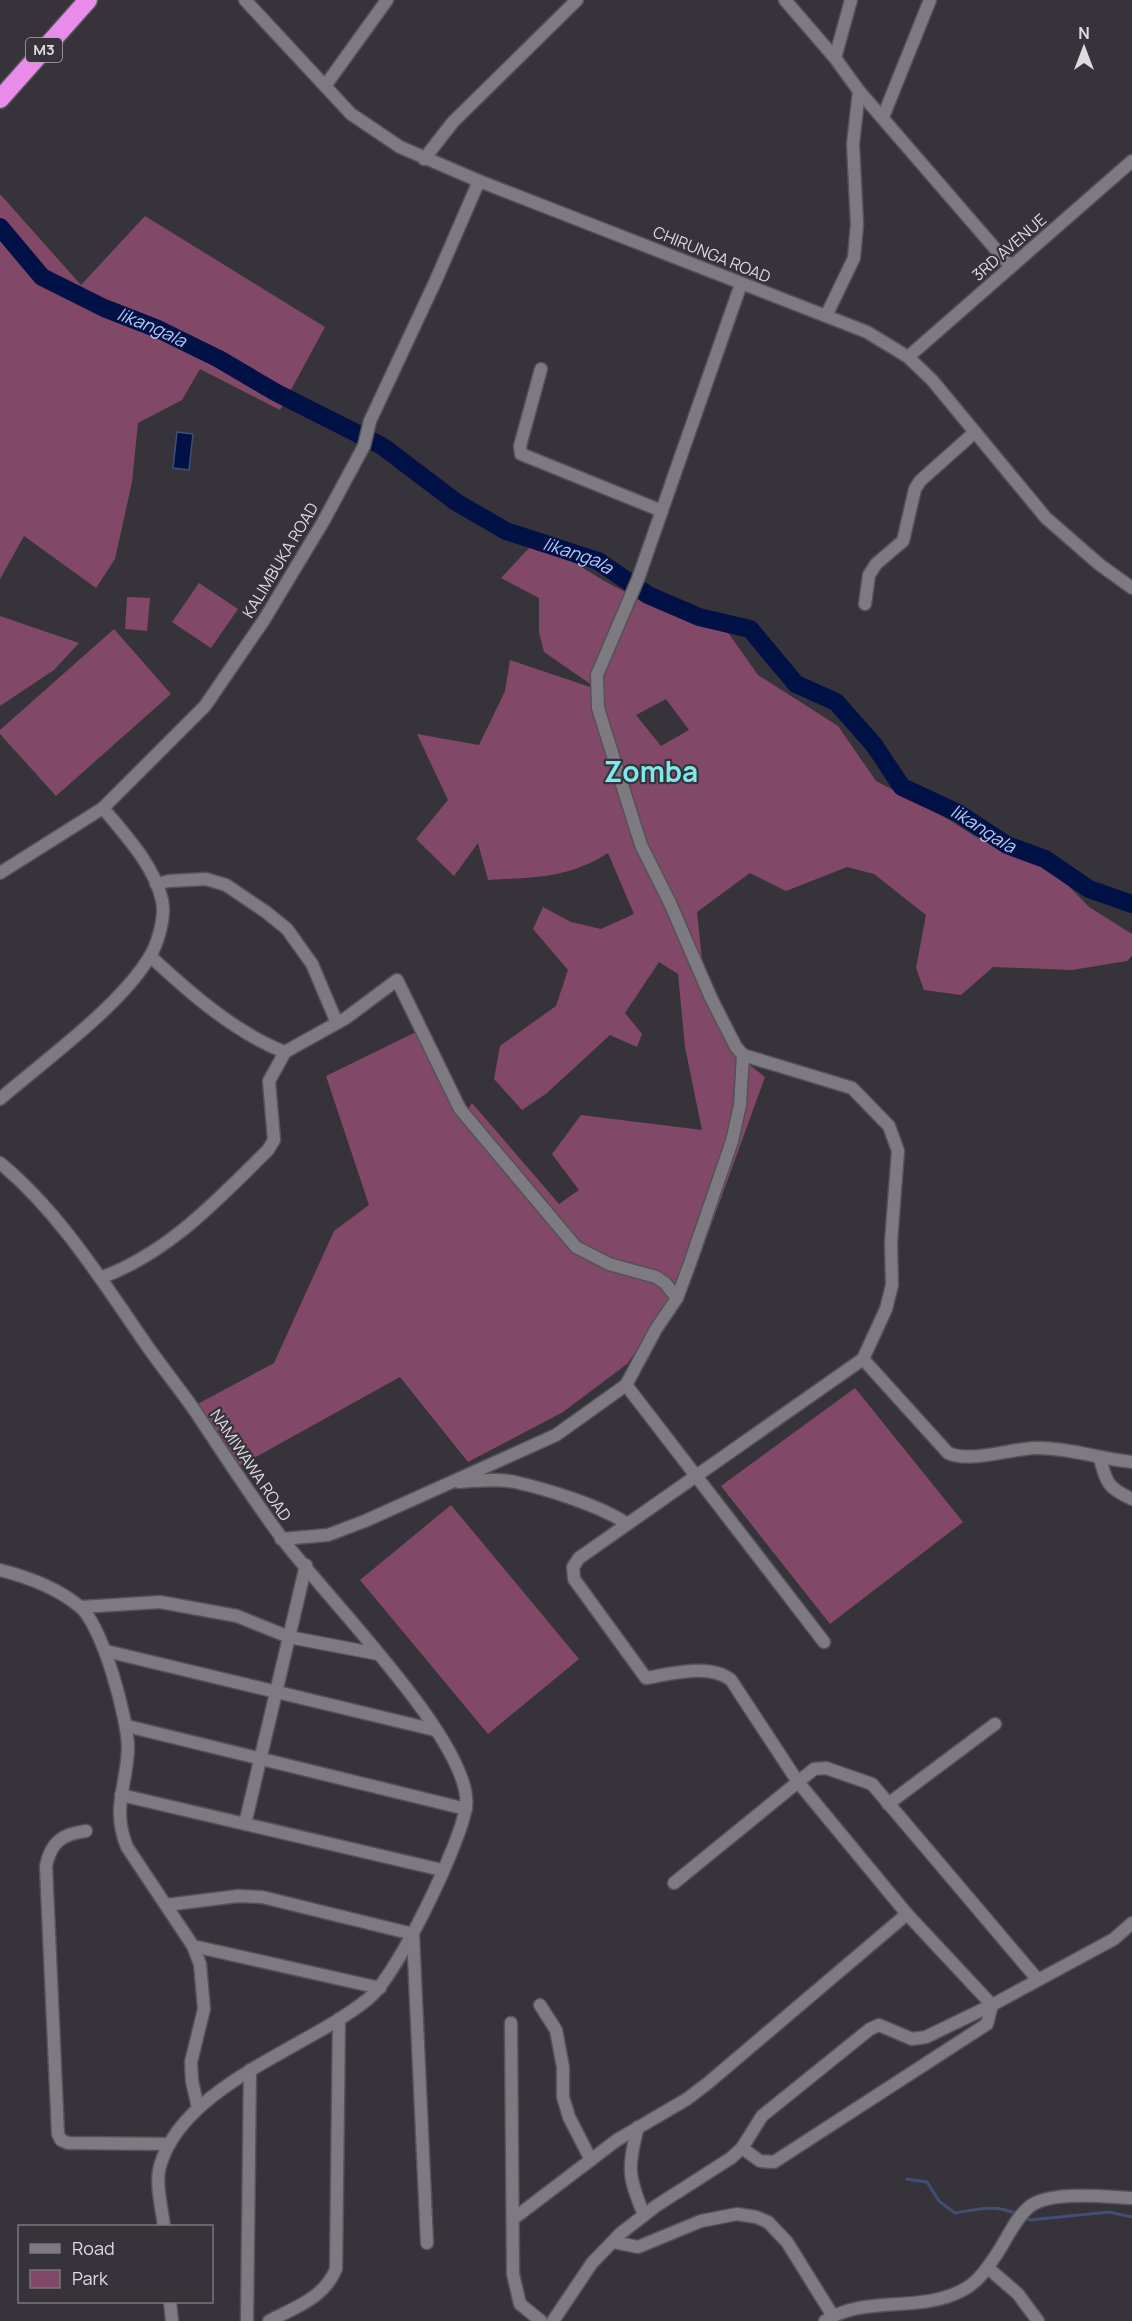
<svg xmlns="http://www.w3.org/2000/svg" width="1132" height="2321" font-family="Manrope,sans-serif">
<rect width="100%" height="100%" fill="#36343a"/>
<g fill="#814967" fill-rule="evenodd">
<polygon points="0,194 81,285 145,216 325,327 280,410 200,369 182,400 138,423 132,482 115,559 96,588 24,536 0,579"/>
<path d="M531,546L557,552L606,582L655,607L724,627L758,675L838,726L876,781L946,818L976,837L1018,850L1057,874L1089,907L1132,934V956L1127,961L1072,970L993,967L961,995L924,990L916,968L926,915L874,874L847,867L786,891L750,873L697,912L703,970L742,1059L765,1077L696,1267L627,1364L563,1412L468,1462L400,1377L234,1469L192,1407L274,1363L334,1231L369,1205L326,1076L420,1030L463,1118L472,1103L559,1204L579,1190L552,1154L581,1115L702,1130L685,1047L678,974L659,962L625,1013L642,1034L637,1047L610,1035L547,1093L522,1110L494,1079L500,1046L556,1006L568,970L533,929L543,907L571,922L601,929L634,914L608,853C567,879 535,877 488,880L478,843L454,876L416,839L448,800L417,734L479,745L505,691L510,660L599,690L544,652L539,632V598L501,578ZM666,699L689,730L661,746L636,715Z"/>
<polygon points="199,583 238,609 211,648 172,622"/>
<polygon points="127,597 150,598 147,631 125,629"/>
<polygon points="0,616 79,643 54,670 0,706"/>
<polygon points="114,629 171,694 56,796 0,734 0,730"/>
<polygon points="855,1388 963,1522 830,1624 721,1486"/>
<polygon points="451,1505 579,1659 488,1734 360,1580"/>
</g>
<polygon fill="#001146" stroke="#434e74" stroke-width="1.5" points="177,432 193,434 189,470 173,468"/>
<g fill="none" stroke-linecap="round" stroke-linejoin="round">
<g stroke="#434e74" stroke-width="3">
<path d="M907,2179L927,2182L939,2201L955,2213C977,2209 996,2204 1017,2214"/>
<polyline points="1023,2217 1030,2220 1109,2212 1132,2217"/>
</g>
<path stroke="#001146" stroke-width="18" id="s1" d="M0,227L42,277L104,308L158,329L219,359L275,392L382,446L456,502L506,531L598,561L648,595L699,617L750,629L796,684L836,702L874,745L902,787L958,813L1007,845L1045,859L1089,889L1132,904"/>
<g stroke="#545256" stroke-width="15">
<g id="minor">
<polyline points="245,0 351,114 400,147 479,181 867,332 908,357 932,380 1046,518 1100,565 1132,588"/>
<polyline points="785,0 835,58 859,91 1011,267"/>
<polyline points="835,58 851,0"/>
<polyline points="325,86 387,0"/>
<polyline points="883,117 930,0"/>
<polyline points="424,159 453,122 577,0"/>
<polyline points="826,316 854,258 857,224 853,144 859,91"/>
<polyline points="908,357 1132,161"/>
<polyline points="541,369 520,446 521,454 662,511"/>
<polyline points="865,604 869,575 876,564 903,541 915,489 920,481 975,432"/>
<polyline points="0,873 103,808 205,706 264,620 323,522 364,446 370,421 436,280 479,181"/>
<polyline points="156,884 169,881 206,879 226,885 266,912 287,929 312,964 337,1023"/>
<path d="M150,956C189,992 235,1033 285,1052"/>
<polyline points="743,1055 852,1088 889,1126 898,1151 891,1242 892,1285 886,1309 863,1359"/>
<path d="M0,1099C44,1061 116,1009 147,961C157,947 166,918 162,900C154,865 125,835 103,808"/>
<path d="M0,1163C57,1210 99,1276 141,1337C157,1361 176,1384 193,1408C222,1451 250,1495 281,1537C320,1591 475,1745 466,1807C460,1845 397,1976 368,1999C308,2048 183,2085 160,2166C155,2183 162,2209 164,2226"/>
<path d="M100,1278C169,1253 217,1200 268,1150L274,1140L269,1081L285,1052L346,1018L397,980L460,1109L576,1247L609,1264L656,1277L665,1283L677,1298"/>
<polyline points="626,1385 824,1642"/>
<path d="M1100,1459C1107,1484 1108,1488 1132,1499"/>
<path d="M459,1482C478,1481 497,1478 515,1482C546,1489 602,1506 627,1524"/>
<polyline points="281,1539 328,1535 365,1521 556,1435 626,1385 656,1329 677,1298 690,1263 732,1141 740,1105 743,1055 736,1047 711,998 670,903 641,845 598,708 597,675 638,579 741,284"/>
<path d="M0,1570C28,1577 56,1587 79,1606C102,1623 128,1719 128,1748C127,1787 111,1807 127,1847L193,1946L200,1964L204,2009L191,2062L192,2081L198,2108"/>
<polyline points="81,1607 160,1602 237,1616 289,1637 378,1654"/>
<polyline points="106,1651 435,1730"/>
<polyline points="127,1726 466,1809"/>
<polyline points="121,1795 442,1870"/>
<polyline points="888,1804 995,1724"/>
<polyline points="245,1824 306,1565"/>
<path d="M86,1831C62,1834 51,1842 46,1866L58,2134L61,2140L68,2143L169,2144"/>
<polyline points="674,1883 814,1769 826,1768 872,1784 1038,1980"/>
<polyline points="166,1905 238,1896 262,1897 413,1934 427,2243"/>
<polyline points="193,1946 380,1988"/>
<polyline points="540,2005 556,2030 563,2067 563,2097 569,2117 591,2160"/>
<polyline points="511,2023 513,2274 520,2304 541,2321"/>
<path d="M638,2127C627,2168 628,2176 644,2215"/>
<path d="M742,2148L760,2161L774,2162L987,2024L992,2005L907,1914L798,1782L731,1680C710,1663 670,1674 646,1678L574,1579L573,1567L579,1558L863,1359L948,1453C969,1463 1009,1449 1035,1448C1065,1447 1101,1459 1132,1462"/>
<polyline points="513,2219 617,2140 687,2099 708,2083 907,1914"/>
<polyline points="613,2242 638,2247 701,2221 737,2214 756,2217 768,2222 787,2242 833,2316"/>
<polyline points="988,2268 1018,2294 1038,2321"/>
<polyline points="170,2302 172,2321"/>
<polyline points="247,2321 250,2070"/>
<path d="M269,2321C296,2307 324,2298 336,2269L339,2019"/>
<polyline points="553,2321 592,2263 621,2233 656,2206 731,2158 742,2148 762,2116 870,2029 879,2025 912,2039 926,2037 992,2005 1114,1939 1132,1923"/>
<path d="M825,2321C864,2295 918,2313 961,2291C978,2283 988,2267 998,2252C1008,2237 1015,2219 1029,2207C1050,2190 1106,2197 1132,2198"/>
</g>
</g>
<g stroke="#545256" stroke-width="21">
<polyline id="highway" points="0,99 88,0"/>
</g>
<use href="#minor" stroke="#7d7a81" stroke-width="12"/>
<use href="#highway" stroke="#e88beb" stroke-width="18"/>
</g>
<g text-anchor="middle" stroke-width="4.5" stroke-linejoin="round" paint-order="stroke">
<rect fill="#36343a" stroke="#acaaae" stroke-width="1.5" x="26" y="38" width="36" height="24" rx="4.5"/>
<g font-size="15" font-weight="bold" fill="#dedce0">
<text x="44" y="55">M3</text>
</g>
<g font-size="16" fill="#dedce0" stroke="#36343a">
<text transform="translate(1009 247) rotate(-41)" y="6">3RD AVENUE</text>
<text transform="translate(712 254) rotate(22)" y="6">CHIRUNGA ROAD</text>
<text transform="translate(280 560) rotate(-59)" y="6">KALIMBUKA ROAD</text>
<text transform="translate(251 1465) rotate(56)" y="6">NAMIWAWA ROAD</text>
</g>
<g font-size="18" font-style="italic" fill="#b2c9f3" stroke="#36343a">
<text dy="6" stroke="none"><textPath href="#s1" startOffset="186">likangala</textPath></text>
<text dy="6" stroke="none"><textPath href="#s1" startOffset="672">likangala</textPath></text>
<text dy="6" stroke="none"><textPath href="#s1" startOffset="1176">likangala</textPath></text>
</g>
<g font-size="28" font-weight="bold" fill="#7de9eb" stroke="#36343a">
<text x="651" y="782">Zomba</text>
</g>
</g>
<rect x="18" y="2225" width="195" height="78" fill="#36343a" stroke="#79777c" stroke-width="1.5"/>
<rect x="30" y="2244" width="30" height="9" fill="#7d7a81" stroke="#79777c" stroke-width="1.5"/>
<text x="72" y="2255" font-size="18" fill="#dedce0">Road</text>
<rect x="30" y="2270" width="30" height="18" fill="#814967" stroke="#79777c" stroke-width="1.5"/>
<text x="72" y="2285" font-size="18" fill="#dedce0">Park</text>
<g transform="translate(1084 48)" stroke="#36343a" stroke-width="4.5" paint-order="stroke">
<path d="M0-4.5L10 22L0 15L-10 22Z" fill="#dedce0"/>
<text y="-9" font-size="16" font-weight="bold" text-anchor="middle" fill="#dedce0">N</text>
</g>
</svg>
